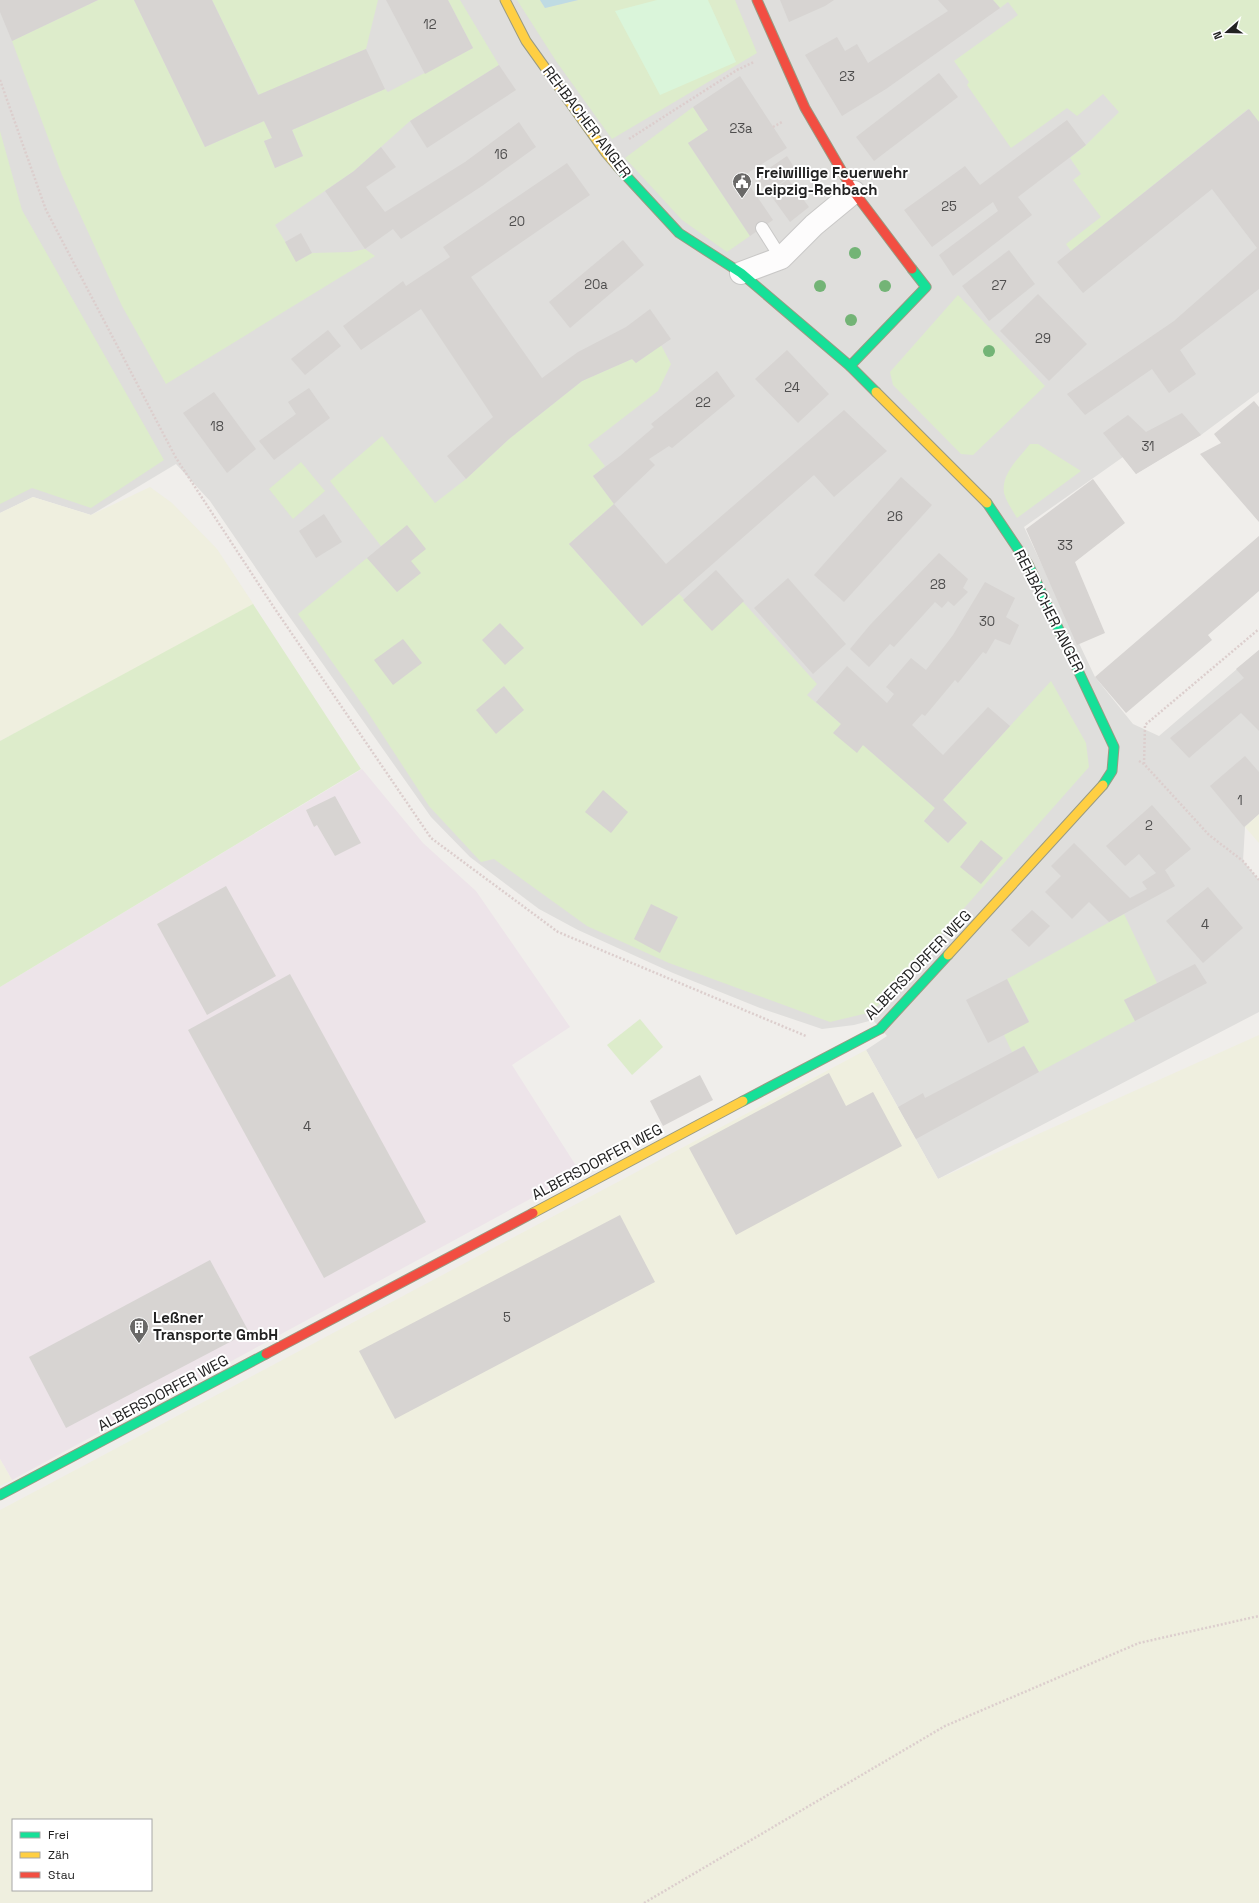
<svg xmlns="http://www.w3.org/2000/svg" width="1259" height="1903" font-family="'Space Grotesk',sans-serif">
<rect width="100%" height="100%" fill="#f0eeeb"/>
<polygon fill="#dfdedc" points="0,0 1259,0 1259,392 1201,435 1136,474 1123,457 1024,527 1095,677 1133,724 1159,736 1259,650 1259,814 1245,827 1243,861 1259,880 1259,1012 938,1179 866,1050 887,1036 873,1020 854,1025 822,1029 760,1008 673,973 578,930 539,909 470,857 431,817 279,602 210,501 176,464 91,515 33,497 0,513"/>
<polygon fill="#ede4e9" points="362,769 423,843 476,891 570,1027 512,1065 580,1172 12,1480 0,1459 0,987"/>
<g fill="#efefdf" fill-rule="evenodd">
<polygon points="150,487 172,503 217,549 254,605 0,741 0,513 33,497 91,515"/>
<polygon points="1259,814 1259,843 1245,827"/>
<path d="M1259,1035V1903H0V1510L866,1050L938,1179ZM13,1820H151V1890H13Z"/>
<polygon points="0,1459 12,1480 0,1486"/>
</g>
<g fill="#ddeccb">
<polygon points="98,0 134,0 205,147 264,121 272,138 264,141 275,168 303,156 292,130 385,89 388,92 473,48 448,0 460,0 499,65 410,121 354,171 275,225 297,261 312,253 351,252 365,249 375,256 166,384 122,306 62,175 12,41"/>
<polygon points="212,0 378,0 366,49 259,95"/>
<polygon points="517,0 540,0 545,8 578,0 735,0 757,53 612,139 556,61"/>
<polygon points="993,0 1259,0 1259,122 1248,109 1071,251 1066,244 1101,217 1073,180 1081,174 1070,158 1086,145 1119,112 1103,94 1077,116 1067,108 1011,148 967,85 969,82 954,61 1018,15 1008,2 1000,8"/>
<polygon points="693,107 708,130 688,143 750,236 727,252 682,220 625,158"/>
<polygon points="0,131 22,210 164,460 91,508 32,488 0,504"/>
<polygon points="958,295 1045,386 973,455 961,454 893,385 890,372"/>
<polygon points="661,345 671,364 658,391 588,445 605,466 593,476 614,504 569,544 642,626 679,594 684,599 743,602 817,684 807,695 841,724 834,733 863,745 935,808 924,821 948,843 967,823 943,800 1051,681 1086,743 1089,767 872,1012 830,1022 669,963 587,926 494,859 481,862 429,806 367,711 298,614 367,558 397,592 411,561 407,526 381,546 330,481 382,436 435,503 466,479 509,439 582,381 632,359 636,363"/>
<path d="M1030,444H1038L1081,471L1017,518C1013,511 1006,501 1004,493C1001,474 1019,458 1030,444Z"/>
<polygon points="301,462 325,491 293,519 269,489"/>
<polygon points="253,604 361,769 0,987 0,741"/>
<polygon points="1124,914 1157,983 1124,1000 1135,1021 1039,1072 1024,1046 1012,1052 1004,1035 1029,1021 1007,979"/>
<polygon points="640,1019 663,1047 632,1075 607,1045"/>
</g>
<polygon fill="#daf5da" points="657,0 708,0 736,62 660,95 615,11"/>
<polygon fill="#bfdbe3" points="540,0 578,0 545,8"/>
<g fill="#d7d4d2">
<polygon points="0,0 98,0 12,41 0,12"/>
<polygon points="134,0 212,0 258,95 366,49 385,89 292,130 303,156 275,168 264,141 272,138 264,121 205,147"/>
<polygon points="386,0 448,0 473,48 425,74"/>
<polygon points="780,0 834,0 825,6 789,22"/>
<polygon points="938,0 993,0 1000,8 886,89 842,116 805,55 837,37 845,51 857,44 868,63 948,11"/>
<polygon points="499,65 516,90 427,148 410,121"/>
<polygon points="939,73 958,97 874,161 856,137"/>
<polygon points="740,76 787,148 743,176 773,220 750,236 688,143 708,130 693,107"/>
<polygon points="1249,109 1259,122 1259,289 1180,350 1196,374 1169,393 1152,369 1085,415 1067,394 1174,321 1257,248 1212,189 1083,293 1057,262"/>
<polygon points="1067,120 1086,145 1018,197 1032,215 953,276 939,255 998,211 993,202 932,247 904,210 965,166 980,185"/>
<polygon points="519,122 536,147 482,186 401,239 393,229 365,249 325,191 354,171 381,147 396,167 366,187 385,212 465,162"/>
<polygon points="787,156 797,172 766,193 756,177"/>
<polygon points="567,163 590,195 471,277 542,378 578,352 626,327 650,309 671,339 636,363 632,359 582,381 509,439 466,479 447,456 493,417 421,309 361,350 343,326 403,281 406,286 450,257 443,247"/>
<polygon points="788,179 809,207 790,222 769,193"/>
<polygon points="301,233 312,253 296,262 285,242"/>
<polygon points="623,240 644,265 570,328 549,302"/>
<polygon points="1009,250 1035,284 989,321 962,286"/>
<polygon points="1038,294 1087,344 1049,381 1000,331"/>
<polygon points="328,330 341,346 305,375 291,359"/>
<polygon points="787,350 829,394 798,423 755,379"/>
<polygon points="717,371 735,396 672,448 669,446 649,459 655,465 614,504 593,476 620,456 654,427 651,424"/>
<polygon points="309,388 330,418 274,460 259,441 296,414 288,402"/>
<polygon points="214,392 256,449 227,473 183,413"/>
<polygon points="1254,401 1259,407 1259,522 1200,454 1221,443 1214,434"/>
<polygon points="844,410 887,451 834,497 814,475 642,626 569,544 614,504 666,564"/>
<polygon points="1182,413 1201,435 1136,474 1103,433 1128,415 1146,432"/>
<polygon points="901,477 932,505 844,602 814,575"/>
<polygon points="1093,479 1125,523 1075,562 1105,633 1077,645 1026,529"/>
<polygon points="324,514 342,542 316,558 299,531"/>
<polygon points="407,525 426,549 411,561 421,573 397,592 367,558"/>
<polygon points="1259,536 1259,591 1208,635 1212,640 1126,713 1095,677"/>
<polygon points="939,553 968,579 963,588 968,592 954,606 948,601 942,608 935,602 894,647 890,644 869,667 850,649 870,625"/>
<polygon points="716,570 744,601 712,631 683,600"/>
<polygon points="788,578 846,644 813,674 754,608"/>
<polygon points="985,582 1015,598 1006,617 1019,625 1010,645 995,639 986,654 983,652 958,683 955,680 925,716 922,714 912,725 943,755 988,707 1010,726 943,800 967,823 948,843 924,821 935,808 863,745 857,753 833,733 841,724 816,702 847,666 887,703 894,694 886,687 911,658 926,670 953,635"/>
<polygon points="500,623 524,648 505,665 482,640"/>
<polygon points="403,639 422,663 393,685 374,660"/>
<polygon points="1259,650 1259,731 1241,713 1189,758 1170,738 1244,678 1236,669"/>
<polygon points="504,686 524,710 496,734 476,710"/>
<polygon points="1245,756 1259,772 1259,814 1244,827 1210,786"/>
<polygon points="603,790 628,812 611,833 585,812"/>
<polygon points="335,796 361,843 335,856 317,825 314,827 306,810"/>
<polygon points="1152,805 1191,849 1165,870 1175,886 1109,922 1089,902 1072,919 1045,892 1061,876 1051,866 1074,843 1130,898 1147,889 1142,882 1156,873 1139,854 1125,866 1106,846"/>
<polygon points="981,840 1003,858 981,884 960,867"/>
<polygon points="226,886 276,976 207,1015 157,924"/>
<polygon points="1208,887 1243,928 1203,963 1166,921"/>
<polygon points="651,904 678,917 660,953 634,939"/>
<polygon points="1032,910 1050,926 1029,947 1011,930"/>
<polygon points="1195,964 1207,983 1135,1021 1124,1000"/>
<polygon points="290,974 426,1222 324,1278 188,1030"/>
<polygon points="1007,979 1029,1022 988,1043 966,1000"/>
<polygon points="1024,1046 1039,1072 916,1139 898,1107 923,1093 925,1098"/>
<polygon points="829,1073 846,1106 873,1092 902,1146 736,1235 689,1148"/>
<polygon points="700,1075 713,1100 663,1126 650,1101"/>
<polygon points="620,1215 655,1282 395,1419 359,1351"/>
<polygon points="210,1260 249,1332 66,1428 29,1357"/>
</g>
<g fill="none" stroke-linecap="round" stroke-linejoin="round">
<g stroke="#c9c8c7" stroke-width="14">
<polyline id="lane" points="762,228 781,258"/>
</g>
<g stroke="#c9c8c7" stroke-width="24">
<polyline id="street" points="741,273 781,258 814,225 854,192"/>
</g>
<g stroke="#999a82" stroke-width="11">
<g id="fast">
<polyline points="618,167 679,233 741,273 850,366 876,392"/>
<polyline points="850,366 926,287 912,269"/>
<polyline points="987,503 1028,564 1114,747 1112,771 1103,785"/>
<polyline points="743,1101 880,1029 948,955"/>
<polyline points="0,1495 266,1354"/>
</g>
</g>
<g stroke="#999a82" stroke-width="11">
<g id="slow">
<polyline points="505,0 526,41 606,153 618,167"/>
<polyline points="876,392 987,503"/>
<polyline points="948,955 1103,785"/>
<polyline points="533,1213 743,1101"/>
</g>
</g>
<g stroke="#999a82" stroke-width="11">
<g id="jam">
<polyline points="757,0 805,108 854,192 912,269"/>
<polyline points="266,1354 533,1213"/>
</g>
</g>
<g stroke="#dccecd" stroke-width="2.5" stroke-dasharray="2 2" stroke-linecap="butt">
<polyline points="0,80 46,210 176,458 273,606 431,838 558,932 806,1036"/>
<polyline points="773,127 782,122"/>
<polyline points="629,139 737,70 754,62"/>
<polyline points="1139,761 1144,764 1209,835 1243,861 1259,880"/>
<polyline points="1144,764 1145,725 1259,629"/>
<polyline points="644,1903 945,1726 1139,1643 1259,1616"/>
</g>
<use href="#lane" stroke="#fdfcfc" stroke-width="12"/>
<use href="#street" stroke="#fdfcfc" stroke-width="22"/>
<use href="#fast" stroke="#16e098" stroke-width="9"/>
<use href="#slow" stroke="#ffcf43" stroke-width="9"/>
<use href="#jam" stroke="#f24e42" stroke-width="9"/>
</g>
<g fill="#73b476">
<circle cx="855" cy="253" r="6"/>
<circle cx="820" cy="286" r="6"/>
<circle cx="885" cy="286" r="6"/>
<circle cx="851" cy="320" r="6"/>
<circle cx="989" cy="351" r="6"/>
</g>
<defs>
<g id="civic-pin" transform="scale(1)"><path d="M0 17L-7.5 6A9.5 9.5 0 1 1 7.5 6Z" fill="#6a6968" stroke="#fff"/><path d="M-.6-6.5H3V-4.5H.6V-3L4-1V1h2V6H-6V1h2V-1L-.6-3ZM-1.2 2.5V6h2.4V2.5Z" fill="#fff"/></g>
<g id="building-pin" transform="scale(1)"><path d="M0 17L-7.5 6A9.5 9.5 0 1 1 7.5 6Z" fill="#6a6968" stroke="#fff"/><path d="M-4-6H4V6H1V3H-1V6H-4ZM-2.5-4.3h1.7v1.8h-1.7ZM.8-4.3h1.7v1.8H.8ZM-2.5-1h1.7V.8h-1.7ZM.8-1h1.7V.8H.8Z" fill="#fff"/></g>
</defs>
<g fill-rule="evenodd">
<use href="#civic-pin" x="742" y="182"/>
<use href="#building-pin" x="139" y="1327"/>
</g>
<g text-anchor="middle" stroke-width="4" stroke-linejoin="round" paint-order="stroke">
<g font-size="13" fill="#4f4e4e">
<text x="430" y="29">12</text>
<text x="847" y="81">23</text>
<text x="741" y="133">23a</text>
<text x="501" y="159">16</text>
<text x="949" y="211">25</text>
<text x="517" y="226">20</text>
<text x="596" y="289">20a</text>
<text x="999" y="290">27</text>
<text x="1043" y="343">29</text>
<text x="792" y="392">24</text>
<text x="703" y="407">22</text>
<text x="217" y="431">18</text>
<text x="1148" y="451">31</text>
<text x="895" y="521">26</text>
<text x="1065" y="550">33</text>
<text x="938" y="589">28</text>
<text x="987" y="626">30</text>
<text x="1240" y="805">1</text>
<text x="1149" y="830">2</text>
<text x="1205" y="929">4</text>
<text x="307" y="1131">4</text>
<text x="507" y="1322">5</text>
</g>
<g font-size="15" fill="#222" stroke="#fff">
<text transform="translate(587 122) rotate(53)" y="5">REHBACHER ANGER</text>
<text transform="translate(1049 611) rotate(63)" y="5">REHBACHER ANGER</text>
<text transform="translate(918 965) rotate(-46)" y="5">ALBERSDORFER WEG</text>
<text transform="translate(597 1162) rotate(-28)" y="5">ALBERSDORFER WEG</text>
<text transform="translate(163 1393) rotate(-28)" y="5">ALBERSDORFER WEG</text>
</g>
<g font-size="15" font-weight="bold" fill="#222" stroke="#fff" text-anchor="start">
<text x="756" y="178">Freiwillige Feuerwehr<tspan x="756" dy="17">Leipzig-Rehbach</tspan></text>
<text x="153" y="1323">Leßner<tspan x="153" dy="17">Transporte GmbH</tspan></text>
</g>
</g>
<rect x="12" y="1819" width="140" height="72" fill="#ffffff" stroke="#a7a7a7"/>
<rect x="20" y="1832" width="20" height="6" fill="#16e098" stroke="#a7a7a7"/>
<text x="48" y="1839" font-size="12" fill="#222222">Frei</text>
<rect x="20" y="1852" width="20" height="6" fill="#ffcf43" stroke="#a7a7a7"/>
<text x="48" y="1859" font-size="12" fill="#222222">Zäh</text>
<rect x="20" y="1872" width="20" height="6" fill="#f24e42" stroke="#a7a7a7"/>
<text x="48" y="1879" font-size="12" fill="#222222">Stau</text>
<g transform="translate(1227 32) rotate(250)" stroke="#ffffff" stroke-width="3" paint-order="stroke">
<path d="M0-3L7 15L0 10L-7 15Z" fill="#222222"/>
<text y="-6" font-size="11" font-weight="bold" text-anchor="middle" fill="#222222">N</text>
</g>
</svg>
